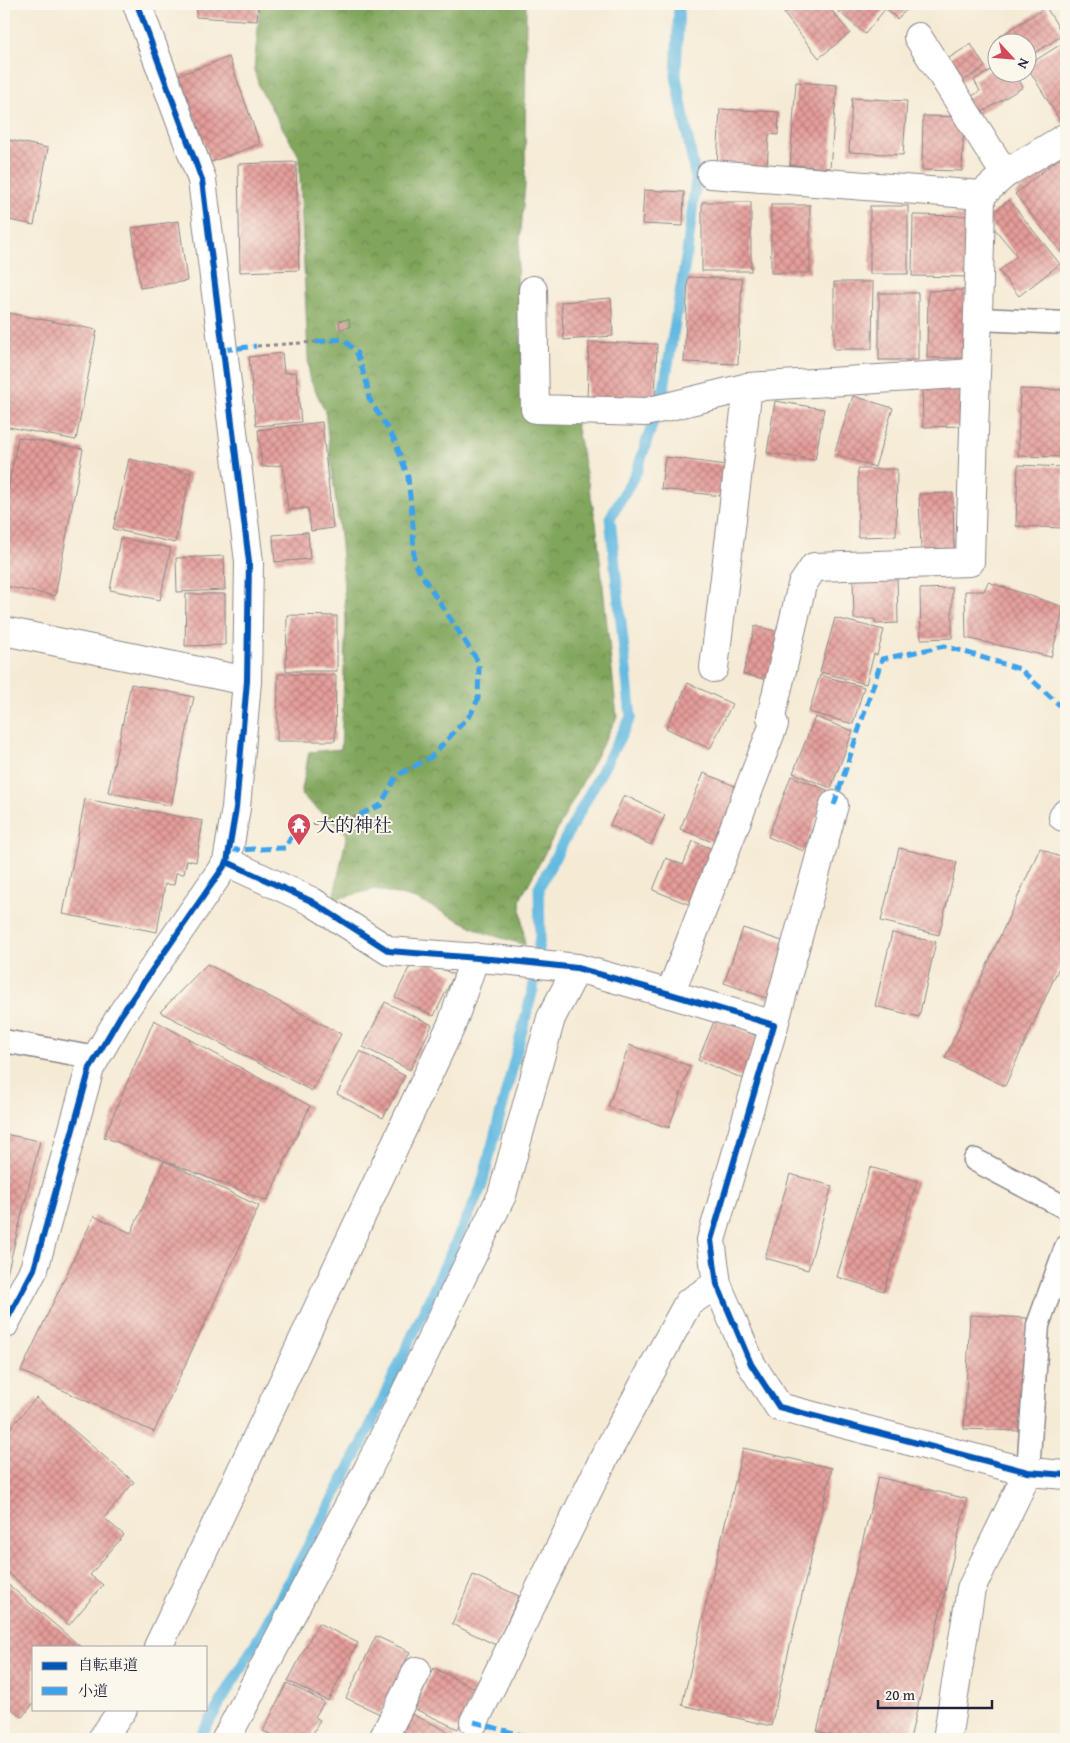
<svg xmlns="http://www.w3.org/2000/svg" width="1070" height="1743" font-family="'Gentium Book Plus','Noto Serif JP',serif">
<defs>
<pattern id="forest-crowns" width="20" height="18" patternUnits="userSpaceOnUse" patternTransform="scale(1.25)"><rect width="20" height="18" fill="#80a65c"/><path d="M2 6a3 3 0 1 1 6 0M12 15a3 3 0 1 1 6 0" fill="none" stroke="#68874d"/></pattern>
<pattern id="building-cross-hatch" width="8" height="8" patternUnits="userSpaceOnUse" patternTransform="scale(1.25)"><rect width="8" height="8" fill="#e59d99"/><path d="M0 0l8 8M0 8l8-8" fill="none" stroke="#b9807e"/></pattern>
</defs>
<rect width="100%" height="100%" fill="#fbf7ec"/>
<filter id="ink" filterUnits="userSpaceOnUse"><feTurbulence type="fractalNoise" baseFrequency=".02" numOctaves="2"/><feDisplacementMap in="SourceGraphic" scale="10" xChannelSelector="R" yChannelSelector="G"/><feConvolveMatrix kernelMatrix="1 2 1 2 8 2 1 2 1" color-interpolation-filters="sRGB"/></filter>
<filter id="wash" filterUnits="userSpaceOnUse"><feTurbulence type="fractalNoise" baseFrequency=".0096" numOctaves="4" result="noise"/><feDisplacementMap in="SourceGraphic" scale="20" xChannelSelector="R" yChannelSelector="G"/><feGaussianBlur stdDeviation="1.12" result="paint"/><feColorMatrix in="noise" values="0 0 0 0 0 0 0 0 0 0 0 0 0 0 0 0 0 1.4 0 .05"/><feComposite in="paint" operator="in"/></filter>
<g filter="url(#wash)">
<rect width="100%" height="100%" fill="#f5ebd5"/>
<polygon fill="url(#forest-crowns)" stroke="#51644c" points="260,4 526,4 525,185 517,275 526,420 575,419 596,522 617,717 520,900 525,945 485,933 416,899 375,889 333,900 347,834 301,795 309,752 341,749 346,621 341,545 325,411 309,377 299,156 260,89 254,70"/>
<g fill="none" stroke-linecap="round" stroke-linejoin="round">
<polyline stroke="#64b9e0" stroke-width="11" points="199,1739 265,1627 362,1444 481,1188 533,989 540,936 539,887 631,717 610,518 637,471 664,388 687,252 696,180 676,76 679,4"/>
</g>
<g id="blocks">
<g fill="url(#building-cross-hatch)">
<polygon points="197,4 258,4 257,21 196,17"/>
<polygon points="798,4 826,4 850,33 819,58 784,14"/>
<polygon points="830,4 913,4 897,19 886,8 865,34"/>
<polygon points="1046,7 1063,35 1028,57 1028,42 1004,42 1000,36"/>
<polygon points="1066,41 1066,121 1062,124 1028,68 1028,65"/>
<polygon points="971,44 985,67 952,88 938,65"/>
<polygon points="229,57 260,144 211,162 179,75"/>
<polygon points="998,66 998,72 1014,72 1023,87 976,116 966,100 980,91 974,80"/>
<polygon points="796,82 837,85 830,168 790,165"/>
<polygon points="852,98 907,101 903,155 849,152"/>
<polygon points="720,109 779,112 778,135 769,134 767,168 717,165"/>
<polygon points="923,116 964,117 962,171 922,170"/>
<polygon points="4,139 48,148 34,225 4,219"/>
<polygon points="1063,155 1066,159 1066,258 1015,194"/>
<polygon points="296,162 299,270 240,272 238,164"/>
<polygon points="644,190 684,192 683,226 642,224"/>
<polygon points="1009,200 1060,264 1019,296 999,271 1017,256 986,218"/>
<rect x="702" y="202" width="49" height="69"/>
<rect x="771" y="205" width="39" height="68"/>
<rect x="870" y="206" width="38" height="68"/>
<polygon points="913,215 972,216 971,277 912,276"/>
<polygon points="179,221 187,281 140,288 132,228"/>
<polygon points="688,277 742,279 738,364 684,362"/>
<polygon points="834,282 873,282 872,349 834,349"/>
<polygon points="966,290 966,358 927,358 928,291"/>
<rect x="879" y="293" width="39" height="67"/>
<polygon points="611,298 613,336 564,340 561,302"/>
<polygon points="4,312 97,330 76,440 4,426"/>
<polygon points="349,319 350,327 340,329 339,321"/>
<polygon points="589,342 657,344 655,401 587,400"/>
<polygon points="282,353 284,373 296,372 301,422 256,426 249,357"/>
<polygon points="964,384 964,426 923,427 922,385"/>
<polygon points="1020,389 1065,390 1063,457 1018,456"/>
<polygon points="853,396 893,408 875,467 834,454"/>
<polygon points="775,401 824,409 815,460 767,453"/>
<polygon points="322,422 333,528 311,531 308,508 288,510 283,465 262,467 258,430"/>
<polygon points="18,437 83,449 55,596 4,586 4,511"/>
<polygon points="665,457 727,465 722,496 661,489"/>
<polygon points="129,459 191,473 175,543 113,529"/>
<polygon points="1018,465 1064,467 1062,528 1016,526"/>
<polygon points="858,469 897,469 896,536 858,537"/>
<polygon points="953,493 954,549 921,550 919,494"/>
<polygon points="308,532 310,559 275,562 273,535"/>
<polygon points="120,538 171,548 160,600 110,590"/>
<polygon points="224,556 225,590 177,592 176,558"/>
<polygon points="897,575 898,623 876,624 874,619 854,619 853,576"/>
<polygon points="988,582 1064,607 1051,657 966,638 965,591 984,591"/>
<polygon points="952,588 952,638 921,639 920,589"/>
<polygon points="186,594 225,594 225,645 185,646"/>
<polygon points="287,615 337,616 337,671 286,671"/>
<polygon points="835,618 884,630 877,655 874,654 866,684 820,672"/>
<polygon points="755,626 783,633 772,681 743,674"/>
<polygon points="278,674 336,675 335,741 277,741"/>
<polygon points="820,675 864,687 853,724 809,712"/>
<polygon points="688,683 732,704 710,749 666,728"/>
<polygon points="131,684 194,697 171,806 108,792"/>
<polygon points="815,717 853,731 831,788 793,773"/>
<polygon points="704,773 742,789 720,845 680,829"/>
<polygon points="791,776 827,790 804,851 768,837"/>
<polygon points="624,795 665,815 651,845 610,825"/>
<polygon points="85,799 203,821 196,862 187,860 184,874 176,873 174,885 165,884 157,932 63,914"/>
<polygon points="693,841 715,850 693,906 653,890 666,858 683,865"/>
<polygon points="899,848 957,862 939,935 881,921"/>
<polygon points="1040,848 1066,860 1066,952 1005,1086 945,1058"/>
<polygon points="743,928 788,943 769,999 724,983"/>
<polygon points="892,933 936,942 919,1017 875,1006"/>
<polygon points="431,963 454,975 434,1016 395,997 409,968"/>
<polygon points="207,964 341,1034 312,1091 160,1012"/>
<polygon points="385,1002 432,1025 410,1070 363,1047"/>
<polygon points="715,1019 762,1038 744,1079 698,1060"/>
<polygon points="154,1020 310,1106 267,1201 104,1137"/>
<polygon points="629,1045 690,1066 669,1128 608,1107"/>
<polygon points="360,1051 405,1076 383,1118 337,1094"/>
<polygon points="4,1134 40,1141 6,1278 4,1282"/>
<polygon points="164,1161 259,1206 154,1432 21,1371 94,1216 131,1233"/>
<polygon points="870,1167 917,1181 884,1291 837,1277"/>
<polygon points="790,1174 832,1186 808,1270 765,1258"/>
<polygon points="970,1315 1027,1318 1021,1431 964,1429"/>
<polygon points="36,1398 134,1482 104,1518 124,1535 90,1575 103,1585 69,1625 4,1569 4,1436"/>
<polygon points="743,1448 832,1468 771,1726 682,1705"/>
<polygon points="878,1477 967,1499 910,1739 846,1739 817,1732"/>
<polygon points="473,1575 519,1596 496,1645 452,1624"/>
<polygon points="4,1581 81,1647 34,1647 34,1703 22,1717 4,1702"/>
<polygon points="318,1623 358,1643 328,1701 288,1681"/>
<polygon points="376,1636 410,1652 380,1714 346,1698"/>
<polygon points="434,1668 476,1689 458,1729 415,1709"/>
<polygon points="287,1683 324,1702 315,1717 320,1720 310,1739 280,1739 263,1731"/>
<polygon points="412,1714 455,1735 453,1739 400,1739"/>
</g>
</g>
</g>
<g filter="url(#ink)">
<use href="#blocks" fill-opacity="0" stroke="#8c8688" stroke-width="1"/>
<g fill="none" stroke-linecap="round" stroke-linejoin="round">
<g stroke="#8c8688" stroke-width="25">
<g id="service">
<polyline points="979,319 1066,323"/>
<polyline points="4,1041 96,1058"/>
<polyline points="975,1160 1066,1208"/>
<polyline points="1028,1472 1038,1325 1066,1247"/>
</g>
</g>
<g stroke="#8c8688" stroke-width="30">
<g id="minor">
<polyline points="918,37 1005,174"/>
<polyline points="711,174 981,195"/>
<polyline points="533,290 535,409 646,412 748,387"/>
<polyline points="4,631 247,681"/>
<polyline points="714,668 748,387 975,373"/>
<polyline points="1063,817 1066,813"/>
<polyline points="227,862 311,901 389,951 503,960 577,968 670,994 774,1025 711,1240 717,1284 751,1364 779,1407 1028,1472 1066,1475"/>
<path d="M670,994L774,724L771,717L802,585L814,567L970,562C973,439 979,317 981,195L1005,174L1066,137"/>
<polyline points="774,1025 834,805"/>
<polyline points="4,1325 34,1269 90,1068 121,1015 227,862 236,808 247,681 249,562 223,350 202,180 137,4"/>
<polyline points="158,1647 452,1024 475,957"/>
<polyline points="474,1722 604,1458 688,1303 717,1284"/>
<polyline points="102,1739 123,1709"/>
<polyline points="226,1739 368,1469 502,1195 551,1018 577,968"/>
<polyline points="383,1739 417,1671"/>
<polyline points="947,1739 971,1589 1028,1472"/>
</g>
</g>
<g stroke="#8c8688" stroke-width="3" stroke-dasharray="4 4" stroke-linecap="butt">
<polyline points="257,346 316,342"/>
<polyline points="297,827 357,816"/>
</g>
<use href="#service" stroke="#fff" stroke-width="22"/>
<use href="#minor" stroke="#fff" stroke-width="28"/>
<g stroke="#3ea2ec" stroke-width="5" stroke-dasharray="10 5" stroke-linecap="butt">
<polyline points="316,342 343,339 357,353 367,384 369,398 395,441 408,477 413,525 414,563 479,663 478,699 471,714 431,757 396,776 381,805 357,816"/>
<polyline points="223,350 256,346"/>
<polyline points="834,805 882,659 945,646 1020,669 1066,711"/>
<polyline points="230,850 285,848 297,827"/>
<polyline points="474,1722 536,1739"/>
</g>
<g stroke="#fbf7ec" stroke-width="9">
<g id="cycleway">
<polyline points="227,862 311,901 389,951 503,960 577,968 670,994 774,1025 711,1240 717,1284 751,1364 779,1407 1028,1472 1066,1475"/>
<polyline points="4,1325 34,1269 90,1068 121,1015 227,862 236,808 247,681 249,562 223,350 202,180 137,4"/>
</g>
</g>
<use href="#cycleway" stroke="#0057b8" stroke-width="6"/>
</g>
</g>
<defs>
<g id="temple-pin" transform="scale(1.25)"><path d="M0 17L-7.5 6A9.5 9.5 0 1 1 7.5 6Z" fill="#d1495b" stroke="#fbf7ec"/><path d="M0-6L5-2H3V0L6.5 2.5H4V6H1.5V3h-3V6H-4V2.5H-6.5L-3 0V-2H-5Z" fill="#fff"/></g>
</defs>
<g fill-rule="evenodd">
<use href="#temple-pin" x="299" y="825"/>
</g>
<g text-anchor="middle" stroke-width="4" stroke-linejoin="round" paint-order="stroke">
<g font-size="19" fill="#22223b" stroke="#fbf7ec" text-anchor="start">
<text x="316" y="832">大的神社</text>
</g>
</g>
<rect width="1070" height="1743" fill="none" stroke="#fbf7ec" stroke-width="20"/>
<rect x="32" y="1646" width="175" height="65" fill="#fbf7ec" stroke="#a4a2a5"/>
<rect x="42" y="1662" width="25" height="8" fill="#0057b8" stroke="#a4a2a5"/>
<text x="78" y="1670" font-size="15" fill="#22223b">自転車道</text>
<rect x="42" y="1687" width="25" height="8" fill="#3ea2ec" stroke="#a4a2a5"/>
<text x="78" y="1696" font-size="15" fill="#22223b">小道</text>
<g transform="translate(1012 58) rotate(116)"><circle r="24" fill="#fbf7ec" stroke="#a4a2a5"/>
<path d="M0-4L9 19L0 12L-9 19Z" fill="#d1495b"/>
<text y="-8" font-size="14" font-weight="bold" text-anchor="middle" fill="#22223b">N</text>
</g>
<path d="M878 1700v8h114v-8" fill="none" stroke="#22223b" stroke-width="2.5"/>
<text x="885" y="1700" font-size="15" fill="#22223b" stroke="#fbf7ec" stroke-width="4" paint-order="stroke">20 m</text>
</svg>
